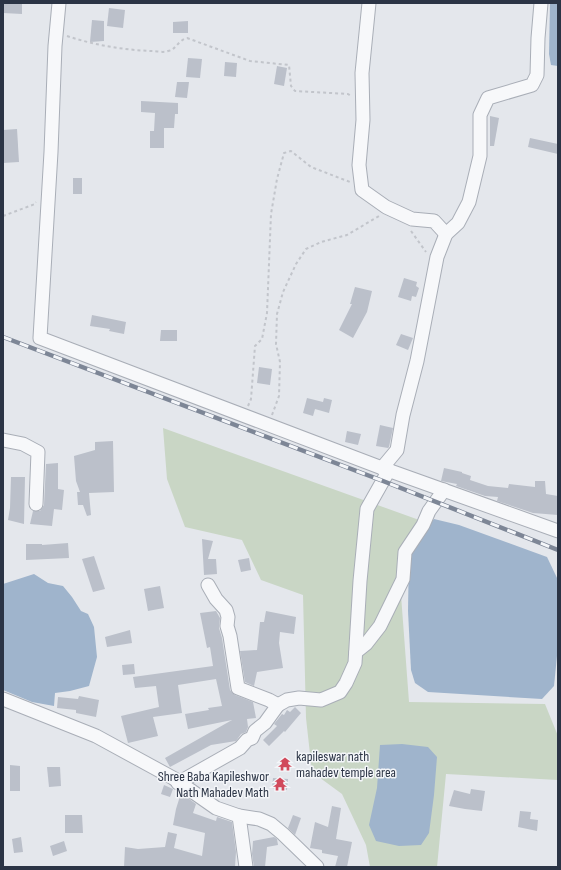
<svg xmlns="http://www.w3.org/2000/svg" width="561" height="870" font-family="'Sofia Sans Condensed',sans-serif">
<rect width="100%" height="100%" fill="#e4e7ec"/>
<polygon fill="#c9d6c5" points="163,428 422,521 398,555 409,702 545,704 558,736 558,780 446,774 437,867 370,867 366,845 342,794 312,772 306,718 303,595 261,580 242,540 185,527 167,479"/>
<g fill="#9fb4cc">
<polygon points="550,3 558,3 558,66 551,65 549,54"/>
<polygon points="434,519 459,525 547,557 558,580 558,646 554,686 542,699 428,692 415,683 411,670 408,611 409,551 417,536"/>
<polygon points="34,574 48,583 63,586 72,597 81,611 88,614 94,627 97,657 89,686 70,691 55,693 54,706 32,702 3,690 3,584"/>
<polygon points="402,744 428,747 437,757 434,795 429,833 421,845 399,846 376,841 369,825 377,788 380,745"/>
</g>
<g fill="#bbc0ca">
<polygon points="4,3 22,3 22,14 3,13"/>
<polygon points="109,8 125,10 123,28 107,26"/>
<polygon points="92,20 104,21 104,41 90,42"/>
<polygon points="188,21 188,33 173,33 173,22"/>
<polygon points="188,58 202,59 200,78 186,77"/>
<polygon points="225,62 237,63 236,77 224,76"/>
<polygon points="277,66 287,68 284,86 274,84"/>
<polygon points="177,82 189,82 187,98 175,97"/>
<polygon points="141,101 178,103 178,114 175,114 174,128 164,128 164,148 150,148 150,131 154,131 155,113 141,112"/>
<polygon points="490,116 499,118 494,146 490,146"/>
<polygon points="17,129 19,162 3,163 3,130"/>
<polygon points="530,138 558,144 558,154 528,147"/>
<rect x="73" y="178" width="9" height="16"/>
<polygon points="404,278 417,282 416,286 419,288 416,297 412,296 411,301 398,297"/>
<polygon points="355,287 372,291 367,312 353,338 339,330 352,304 350,304"/>
<polygon points="92,315 126,322 124,334 109,331 110,329 90,326"/>
<polygon points="161,330 177,330 177,341 160,341"/>
<polygon points="401,334 413,338 408,350 396,345"/>
<polygon points="259,367 272,369 270,385 257,383"/>
<polygon points="307,398 323,402 324,398 332,400 329,413 315,409 313,416 303,413"/>
<polygon points="380,425 393,428 389,447 388,448 376,446"/>
<polygon points="347,431 361,434 358,445 345,442"/>
<polygon points="113,441 114,492 89,493 91,515 87,516 83,505 78,505 77,492 80,492 76,481 74,456 95,450 95,442"/>
<polygon points="58,463 58,489 64,490 62,510 54,509 52,526 30,524 33,511 40,511 44,505 46,464"/>
<polygon points="444,468 462,472 462,473 471,476 470,480 488,486 508,488 509,484 535,487 535,481 545,481 546,494 558,496 558,515 533,513 497,501 498,497 485,496 456,486 457,484 441,481"/>
<polygon points="11,477 25,477 24,524 8,520 10,508"/>
<polygon points="202,539 213,541 208,559 216,559 217,574 204,575"/>
<polygon points="68,543 69,558 26,560 26,544 42,544 42,545"/>
<polygon points="94,556 105,589 93,592 82,559"/>
<polygon points="249,558 251,570 241,572 238,560"/>
<polygon points="160,586 164,608 148,611 144,589"/>
<polygon points="216,611 220,618 219,628 222,638 230,690 235,695 253,702 256,718 247,719 248,727 246,732 241,734 236,741 211,745 170,767 165,758 232,720 188,729 185,714 209,710 208,708 222,706 216,679 178,685 182,713 153,717 158,736 128,743 121,716 159,707 156,686 135,688 133,677 213,666 210,647 207,648 200,613"/>
<polygon points="266,611 296,617 294,634 280,632 279,643 283,668 257,672 254,686 245,682 240,651 257,650 260,622 264,622"/>
<polygon points="130,630 132,643 107,647 105,637"/>
<polygon points="134,664 135,674 123,675 122,665"/>
<polygon points="79,696 99,700 96,717 76,713 76,710 57,708 58,697 78,699"/>
<polygon points="295,707 301,713 285,732 284,731 269,746 263,740 277,726 274,724 282,714 284,715 287,710 290,712"/>
<polygon points="10,765 20,766 20,791 10,791"/>
<polygon points="47,767 60,767 61,786 49,787"/>
<polygon points="273,778 288,779 287,790 272,788"/>
<polygon points="164,785 173,789 170,797 161,794"/>
<polygon points="471,789 485,791 482,811 465,809 449,806 454,790 470,794"/>
<polygon points="181,793 196,804 193,813 216,821 217,817 232,822 236,852 235,867 217,866 213,867 124,867 125,847 138,849 165,847 168,832 177,834 174,848 202,856 205,833 173,825 176,809"/>
<polygon points="332,806 341,808 336,839 352,842 347,867 335,867 338,856 322,853 322,850 310,848 315,822 328,827"/>
<polygon points="520,811 531,812 530,819 538,820 537,831 518,827"/>
<polygon points="65,815 82,815 83,833 65,833"/>
<polygon points="293,815 301,818 295,835 288,828"/>
<polygon points="21,837 23,852 14,853 12,839"/>
<polygon points="274,837 277,839 278,845 267,847 265,867 254,867 252,854 253,841"/>
<polygon points="64,841 67,851 53,856 50,846"/>
</g>
<g fill="none" stroke-linecap="round" stroke-linejoin="round">
<g stroke="#a9aeb7" stroke-width="15">
<g id="street">
<polyline points="59,3 55,46 51,152 40,338 382,468 558,531"/>
<polyline points="369,3 362,73 363,120 359,165 362,190 386,207 412,219 434,221 446,234"/>
<polyline points="3,440 23,444 38,452 36,504"/>
<polyline points="382,468 397,450 403,415 417,361 437,257 446,234 458,223 469,202 480,156 480,115 488,98 532,85 537,75 538,38 541,3"/>
<polyline points="356,652 366,644 380,626 403,579 405,552 423,525 429,511 444,490"/>
<polyline points="3,699 96,736 173,778 216,808 239,816 259,819 271,824 283,834 317,867"/>
<polyline points="278,705 287,700 299,698 321,700 340,692 346,683 355,663 360,581 367,509 389,470"/>
<polyline points="178,783 240,748 247,740 252,738 255,731 265,723 278,705 269,700 238,688 230,636 227,626 228,617 226,610 216,599 208,585"/>
<polyline points="239,816 246,867"/>
</g>
</g>
<g stroke="#c2c5cb" stroke-width="2" stroke-dasharray="3 3" stroke-linecap="butt">
<path d="M67,36C94,45 123,50 152,51C157,51 163,53 168,51C176,50 177,41 187,38L250,61L289,65L291,86L295,91L348,94L351,96"/>
<polyline points="3,216 35,204 36,202"/>
<polyline points="411,231 426,252"/>
<polyline points="248,406 251,399 255,346 262,339 267,313 271,214 277,179 284,153 291,151 311,167 350,182"/>
<polyline points="272,415 279,396 280,362 276,344 277,314 283,292 296,264 306,249 321,242 347,235 379,216"/>
</g>
<use href="#street" stroke="#f7f8fa" stroke-width="13"/>
<g stroke="#7d8696" stroke-width="4.5">
<polyline id="rail" points="3,337 383,481 558,550"/>
</g>
<use href="#rail" stroke="#f4f6f9" stroke-width="3" stroke-dasharray="9" stroke-linecap="butt"/>
</g>
<defs>
<g id="temple-bare" transform="scale(1.08)"><path d="M0-6L5-2H3V0L6.5 2.5H4V6H1.5V3h-3V6H-4V2.5H-6.5L-3 0V-2H-5Z" fill="#d1495b" stroke="#f4f6f9" stroke-width="2.5" paint-order="stroke"/></g>
</defs>
<g fill-rule="evenodd">
<use href="#temple-bare" x="285" y="764"/>
<use href="#temple-bare" x="280" y="784"/>
</g>
<g text-anchor="middle" stroke-width="3" stroke-linejoin="round" paint-order="stroke">
<g font-size="14" fill="#2b3445" stroke="#f4f6f9" text-anchor="start">
<text x="296" y="761">kapileswar nath<tspan x="296" dy="16">mahadev temple area</tspan></text>
<text x="269" y="781" text-anchor="end">Shree Baba Kapileshwor<tspan x="269" dy="16">Nath Mahadev Math</tspan></text>
</g>
</g>
<rect width="561" height="870" fill="none" stroke="#2b3445" stroke-width="8"/>
</svg>
